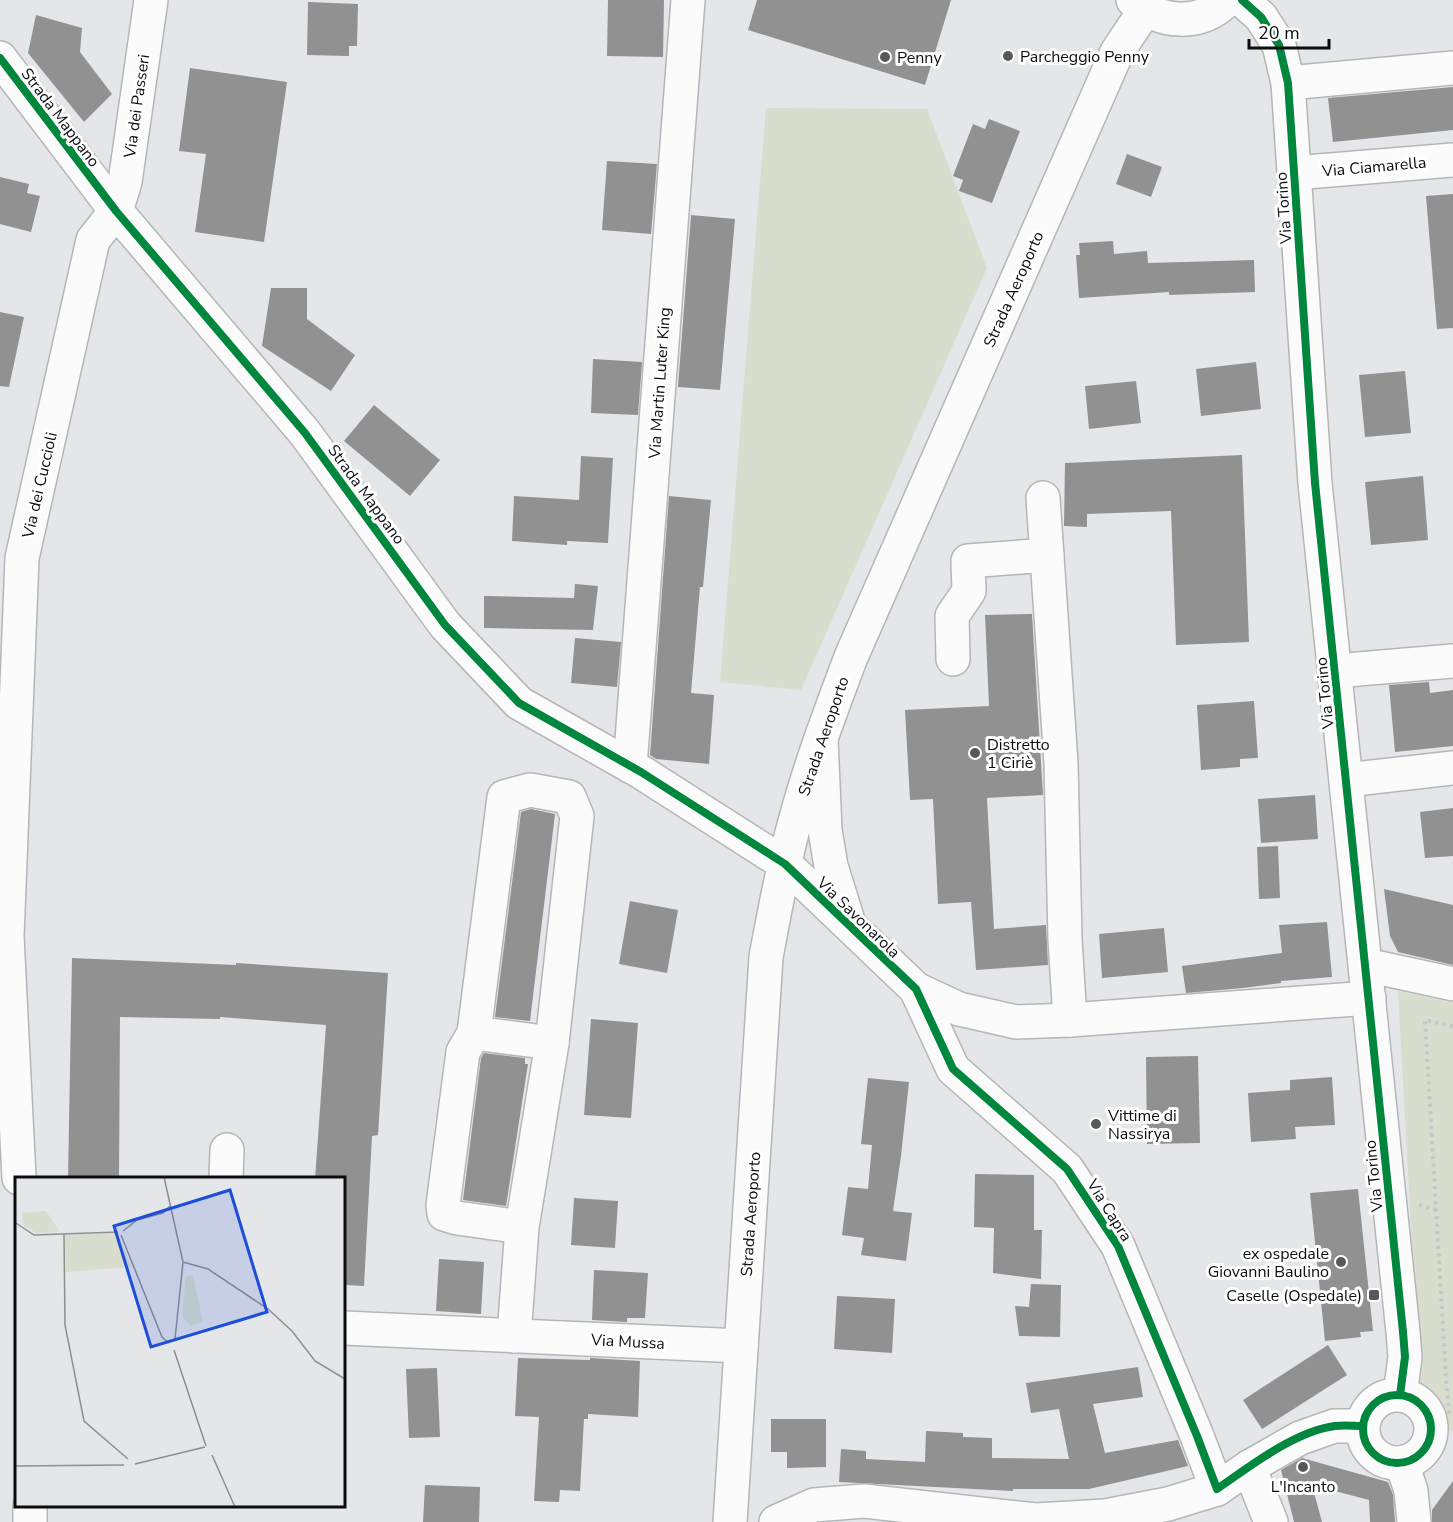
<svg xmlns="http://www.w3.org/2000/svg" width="1453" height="1522" font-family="'Nunito Sans',sans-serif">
<rect width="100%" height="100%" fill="#e4e6e9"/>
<g fill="#d9ddce">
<polygon points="766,108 927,109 987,268 801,690 720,682"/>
<polygon points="1398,991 1453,1003 1453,1432 1444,1427 1420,1385"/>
</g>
<g fill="#929192">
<polygon points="608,0 664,0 663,57 607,56"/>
<polygon points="757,0 951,0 925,85 748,30"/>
<polygon points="308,2 358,4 357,46 349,46 349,56 307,55"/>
<polygon points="36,15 82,28 80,52 112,94 84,122 28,53"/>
<polygon points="190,68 287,82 264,242 195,232 206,154 179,151"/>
<polygon points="1453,87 1453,130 1333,142 1328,98"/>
<polygon points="989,119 1020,131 992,203 959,191 963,180 953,176 973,124 985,129"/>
<polygon points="1127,154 1162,167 1151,197 1116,184"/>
<polygon points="607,161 657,164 651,234 602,230"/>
<polygon points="0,177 29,184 27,193 40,196 31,232 0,224"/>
<polygon points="1453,194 1453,328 1437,329 1426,196"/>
<polygon points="691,215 735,219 720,390 678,387"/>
<polygon points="1113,241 1114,254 1147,251 1148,263 1254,260 1255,292 1169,295 1169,292 1079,298 1076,255 1080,255 1079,243"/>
<polygon points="271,288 307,288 307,319 355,355 331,391 262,346"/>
<polygon points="0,312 24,317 9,387 0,386"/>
<polygon points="593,359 642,362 638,415 591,413"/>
<polygon points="1256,362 1261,409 1201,416 1196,369"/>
<polygon points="1405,371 1411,433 1365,437 1359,375"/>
<polygon points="1136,381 1141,423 1089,429 1085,386"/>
<polygon points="374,405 440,460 410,496 344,441"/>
<polygon points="1242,455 1249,642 1176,645 1171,511 1087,514 1087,527 1064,526 1065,463"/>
<polygon points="581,456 613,458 608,543 567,541 567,545 512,541 514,496 579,500"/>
<polygon points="1423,476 1428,540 1371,545 1365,482"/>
<polygon points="669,496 711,500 703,587 700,587 691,693 714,695 709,764 656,759 650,755"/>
<polygon points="575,584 598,586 593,630 484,628 484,596 574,598"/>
<polygon points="1032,614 1043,795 987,798 994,929 1046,925 1048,965 976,970 971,902 938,904 933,799 910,800 905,710 989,706 985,615"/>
<polygon points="575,638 621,642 617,687 571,683"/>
<polygon points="1429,682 1430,693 1453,690 1453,746 1395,752 1389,685"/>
<polygon points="1254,701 1258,758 1240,759 1240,767 1201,770 1197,705"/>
<polygon points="1315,795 1318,839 1261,843 1258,799"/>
<polygon points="1453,808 1453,856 1425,858 1420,812"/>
<polygon points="531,809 555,814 530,1021 495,1017 521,812"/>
<polygon points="1278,846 1280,898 1259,899 1257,847"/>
<polygon points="1384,889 1453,905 1453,965 1398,952 1390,936"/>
<polygon points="630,901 678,910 667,973 619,964"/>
<polygon points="1327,922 1332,977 1281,981 1281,983 1243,988 1186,993 1182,966 1282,953 1279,925"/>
<polygon points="1164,928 1168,972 1102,978 1099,934"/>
<polygon points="72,958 236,965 236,963 388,973 378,1135 372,1136 364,1286 344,1285 344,1179 315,1179 326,1025 220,1017 220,1019 120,1017 119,1179 68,1179"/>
<polygon points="591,1019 638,1023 631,1118 584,1115"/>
<polygon points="484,1053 525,1058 525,1064 528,1064 506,1206 463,1200 481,1058"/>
<polygon points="1198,1056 1200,1143 1147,1144 1146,1057"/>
<polygon points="1332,1077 1335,1125 1295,1127 1296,1139 1251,1142 1248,1093 1290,1090 1290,1080"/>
<polygon points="868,1078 909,1082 901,1156 893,1211 912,1213 906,1261 861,1255 864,1238 842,1235 848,1187 868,1189 872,1145 861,1144"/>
<polygon points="975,1174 1034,1175 1034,1230 1042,1230 1041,1279 993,1273 994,1228 974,1227"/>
<polygon points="1358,1189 1373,1331 1360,1332 1361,1337 1325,1341 1310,1193"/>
<polygon points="574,1198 618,1201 615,1248 571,1245"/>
<polygon points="439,1259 484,1262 481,1314 436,1311"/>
<polygon points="594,1270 648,1273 645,1318 627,1318 627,1322 592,1320"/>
<polygon points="1031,1284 1061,1285 1060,1337 1019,1336 1015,1306 1029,1307"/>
<polygon points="837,1296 895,1299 892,1353 834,1349"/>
<polygon points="1328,1345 1347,1375 1262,1429 1243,1400"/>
<polygon points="518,1358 590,1360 590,1358 640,1361 638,1417 588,1414 588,1419 584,1419 580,1491 560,1490 559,1502 534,1501 539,1417 515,1416"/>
<polygon points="1138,1367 1143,1397 1093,1404 1105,1453 1178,1440 1188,1466 1089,1489 1013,1489 1013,1491 839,1482 841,1449 866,1451 866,1459 925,1462 926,1431 963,1433 963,1437 992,1438 992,1458 1069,1459 1059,1409 1031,1413 1026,1383"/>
<polygon points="437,1368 440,1437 409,1438 406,1369"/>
<polygon points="771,1419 826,1419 826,1467 787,1468 787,1452 771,1452"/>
<polygon points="1302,1458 1388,1482 1393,1495 1395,1522 1370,1522 1369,1500 1312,1485 1322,1522 1294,1522 1281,1470"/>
<polygon points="1453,1481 1453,1522 1432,1522 1432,1510"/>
<polygon points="425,1485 480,1487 479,1522 423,1522"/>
</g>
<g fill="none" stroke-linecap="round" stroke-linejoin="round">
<g stroke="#b4b6b8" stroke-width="36">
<g id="minor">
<polyline points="1242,0 1261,17 1279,45 1288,83 1315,483 1403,1332 1405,1357 1400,1395"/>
<polyline points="0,58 116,211 305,433 445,625 519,703 641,772 785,864 916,989 959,1009 1016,1022 1070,1020 1369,998"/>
<polyline points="1288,83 1453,68"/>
<polyline points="1294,173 1453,160"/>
<polyline points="1043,498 1061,763 1065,939 1070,1020"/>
<polyline points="953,659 952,616 969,591 968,561 1047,555"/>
<polyline points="1335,671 1453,661"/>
<polyline points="821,739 825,830 831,866 849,924"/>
<polyline points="630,766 688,0"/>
<polyline points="1346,780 1453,768"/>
<polyline points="1366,965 1453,984"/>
<polyline points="916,989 953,1069 1067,1169 1118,1246 1197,1436 1217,1489"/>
<polyline points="474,1033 552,1043"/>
<polyline points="19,1178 7,936 22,558 93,240 116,211 125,182 151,0"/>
<polyline points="226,1178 227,1150"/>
<polyline points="344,1328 741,1346"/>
<polyline points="514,1336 522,1227 552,1043 577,816 569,797 530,790 504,797 474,1033 463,1052 443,1205 444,1214 457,1218 522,1227"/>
<circle cx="1397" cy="1429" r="34"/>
<polyline points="1402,1463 1411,1491 1414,1522"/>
<polyline points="1249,1467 1271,1522"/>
<polyline points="30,1506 30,1522"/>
<polyline points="776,1522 814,1505 864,1501 1036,1520 1105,1516 1168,1504 1217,1489 1249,1467 1300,1438 1334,1426 1363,1426"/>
</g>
</g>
<g stroke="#b4b6b8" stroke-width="36">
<g id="major">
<path d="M1133,0C1161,24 1200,27 1227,0"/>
<path d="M730,1522L766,957C775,910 783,863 796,818C811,763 831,710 851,657L1117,52L1145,10"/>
</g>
</g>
<g stroke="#c5c6c7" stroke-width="4" stroke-dasharray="3 4.5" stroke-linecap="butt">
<polyline points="1453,1026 1425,1020 1446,1378 1449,1412 1453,1415"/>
<polyline points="1419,1205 1436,1210"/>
<polyline points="1427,1413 1449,1412"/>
</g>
<use href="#minor" stroke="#fbfbfc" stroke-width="33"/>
<use href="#major" stroke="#fbfbfc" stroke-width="33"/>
<g stroke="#fff" stroke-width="11">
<g id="cycleway">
<polyline points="1242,0 1261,17 1279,45 1288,83 1315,483 1403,1332 1405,1357 1400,1395"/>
<path d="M0,58L116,211L305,433L445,625L519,703L641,772L785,864L916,989L953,1069L1067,1169L1118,1246L1197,1436L1217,1489C1249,1467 1295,1431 1335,1426C1344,1425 1354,1426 1363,1426"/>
<circle cx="1397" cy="1429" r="34"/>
</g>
</g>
<use href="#cycleway" stroke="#00873e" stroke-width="8"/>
</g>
<g fill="#56585b" stroke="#fff" stroke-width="2">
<circle cx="1008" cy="56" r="6"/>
<circle cx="885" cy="57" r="6"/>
<circle cx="975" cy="753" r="6"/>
<circle cx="1096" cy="1124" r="6"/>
<circle cx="1341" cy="1262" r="6"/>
<rect x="1368" y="1289" width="12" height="12" rx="3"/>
<circle cx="1303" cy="1467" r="6"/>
</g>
<g text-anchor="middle" stroke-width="6" stroke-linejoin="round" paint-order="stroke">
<g font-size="16" fill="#0a0c0e" stroke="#fff" text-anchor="start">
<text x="1020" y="62">Parcheggio Penny</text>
<text x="897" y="63">Penny</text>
<text x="987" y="750">Distretto<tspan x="987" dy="18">1 Ciriè</tspan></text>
<text x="1108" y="1121">Vittime di<tspan x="1108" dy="18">Nassirya</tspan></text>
<text x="1329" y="1259" text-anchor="end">ex ospedale<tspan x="1329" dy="18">Giovanni Baulino</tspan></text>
<text x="1362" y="1301" text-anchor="end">Caselle (Ospedale)</text>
<text x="1303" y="1492" text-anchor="middle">L'Incanto</text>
</g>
<g font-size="16" fill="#0a0c0e" stroke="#fff">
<text transform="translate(136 106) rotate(-82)" y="6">Via dei Passeri</text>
<text transform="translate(61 117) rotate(53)" y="6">Strada Mappano</text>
<text transform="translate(1374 166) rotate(-5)" y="6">Via Ciamarella</text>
<text transform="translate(1283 208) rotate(-94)" y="6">Via Torino</text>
<text transform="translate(1013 289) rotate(-66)" y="6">Strada Aeroporto</text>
<text transform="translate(659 383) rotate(-86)" y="6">Via Martin Luter King</text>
<text transform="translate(39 485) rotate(-77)" y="6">Via dei Cuccioli</text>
<text transform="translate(367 494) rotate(54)" y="6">Strada Mappano</text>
<text transform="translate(1324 693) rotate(-96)" y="6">Via Torino</text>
<text transform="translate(823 736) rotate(-71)" y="6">Strada Aeroporto</text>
<text transform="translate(859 917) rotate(44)" y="6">Via Savonarola</text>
<text transform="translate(1373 1176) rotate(-96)" y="6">Via Torino</text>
<text transform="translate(1110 1210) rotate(58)" y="6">Via Capra</text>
<text transform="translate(750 1214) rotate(-86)" y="6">Strada Aeroporto</text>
<text transform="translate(628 1341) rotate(3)" y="6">Via Mussa</text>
</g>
</g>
<g transform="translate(15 1177)">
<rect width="330" height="330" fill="#e4e6e9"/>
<path d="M31,34L45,55L21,56L9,49L7,36ZM102,56L116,90L51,95L50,58ZM178,98L188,145L175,149L167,138L171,99Z" fill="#d9ddce"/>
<path fill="none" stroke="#8d8f91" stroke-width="1.5" d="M149,0L168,85L160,162M1,46L19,58L103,55M108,54L122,43L148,36L155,29M49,57L50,148L69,244L113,282M106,58L147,160L154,166M168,85L193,92L253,132L277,154L300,184L330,202M159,173L191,269M197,278L220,330M120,287L190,270M0,289L109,288"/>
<path fill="#1d4ed8" fill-opacity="0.15" stroke="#1d4ed8" stroke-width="3" d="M215,13L252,135L136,170L99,49Z"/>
<rect width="330" height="330" fill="none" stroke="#0a0c0e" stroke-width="3"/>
</g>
<path d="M1249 39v9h80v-9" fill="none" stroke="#0a0c0e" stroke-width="3"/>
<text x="1258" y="39" font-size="18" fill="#0a0c0e" stroke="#ffffff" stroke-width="4.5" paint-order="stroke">20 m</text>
</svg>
